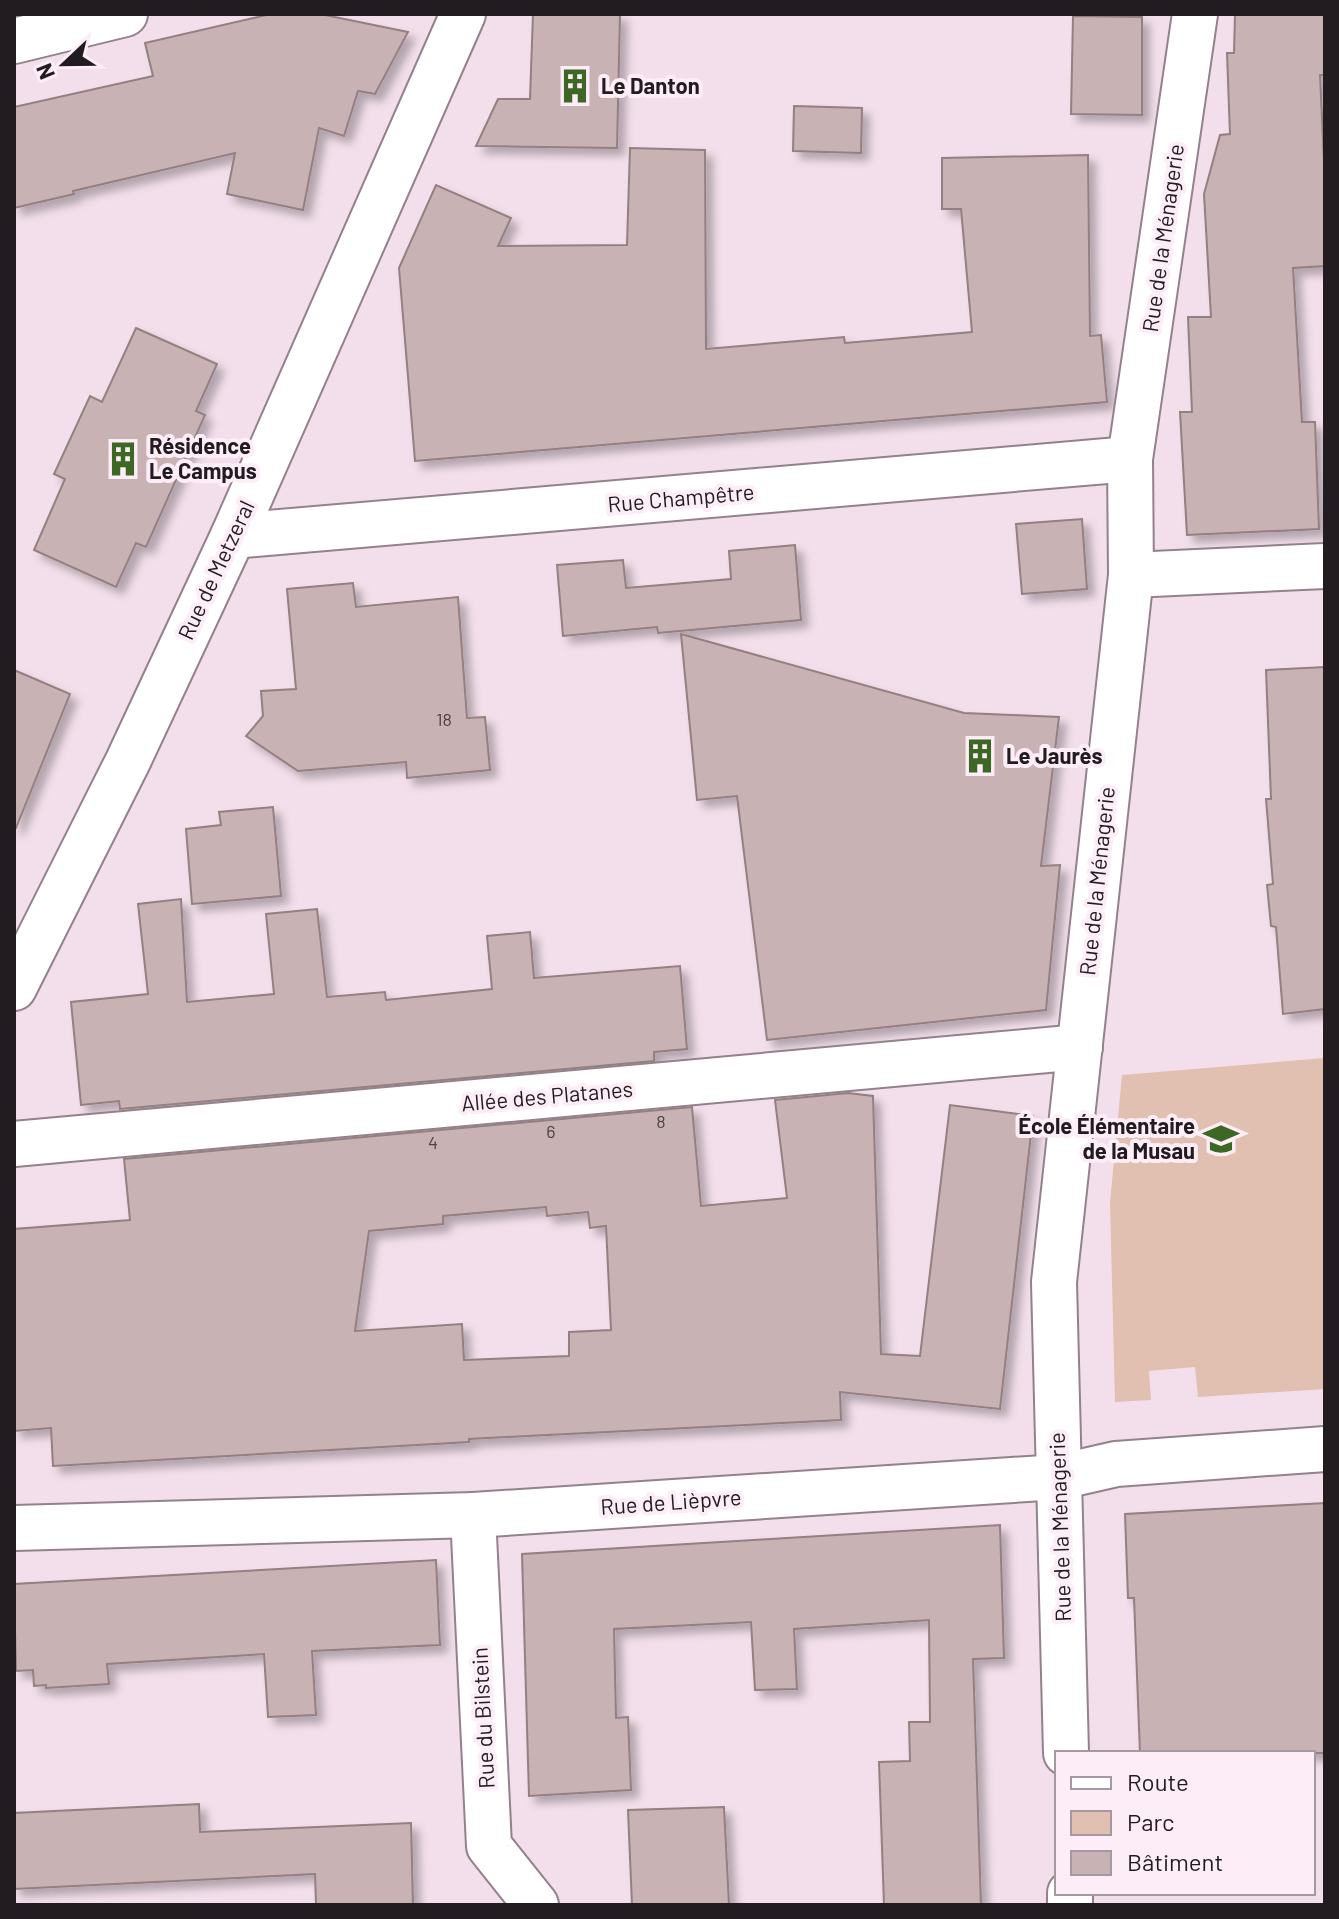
<svg xmlns="http://www.w3.org/2000/svg" width="1339" height="1919" font-family="Barlow,sans-serif">
<defs>
<filter id="shadow"><feDropShadow dx="7" dy="7" stdDeviation="4" flood-color="#0004"/></filter>
</defs>
<rect width="100%" height="100%" fill="#f3dfeb"/>
<polygon fill="#e1bfb1" points="1325,1058 1325,1389 1198,1397 1195,1367 1149,1371 1151,1400 1115,1402 1110,1203 1122,1075"/>
<g fill="#c9b2b4" stroke="#947f81" stroke-width="2" fill-rule="evenodd" filter="url(#shadow)">
<polygon points="271,14 320,14 408,32 375,94 358,91 344,136 319,128 303,210 227,194 235,153 73,191 74,194 14,208 14,107 153,76 145,43"/>
<polygon points="533,14 620,14 617,148 476,146 498,99 530,99"/>
<polygon points="1235,14 1325,14 1325,75 1320,75 1325,182 1325,266 1293,268 1302,422 1315,422 1319,529 1187,535 1180,412 1192,412 1188,317 1211,317 1204,194 1220,135 1230,134 1227,53 1234,53"/>
<polygon points="1073,16 1142,17 1142,115 1071,114"/>
<polygon points="794,106 862,108 861,153 793,151"/>
<polygon points="630,148 705,150 706,349 844,337 845,343 972,332 961,209 942,209 942,158 1088,155 1090,336 1101,335 1107,402 415,461 399,268 436,185 511,218 498,246 627,245"/>
<polygon points="136,328 217,364 196,411 205,415 146,547 136,543 116,587 34,550 65,479 54,474 90,396 102,402"/>
<polygon points="1082,519 1087,589 1022,594 1016,524"/>
<polygon points="795,545 801,620 658,633 657,627 563,636 557,565 623,560 626,588 731,579 729,551"/>
<polygon points="353,583 356,607 458,597 467,718 485,717 490,770 407,778 406,762 298,771 246,736 263,716 261,691 296,689 287,589"/>
<polygon points="681,634 964,713 1059,717 1041,866 1060,865 1046,1010 767,1040 737,796 697,800"/>
<polygon points="1325,667 1325,1009 1283,1014 1276,927 1271,926 1267,885 1273,884 1266,799 1271,799 1266,670"/>
<polygon points="14,670 70,694 16,828 14,828"/>
<polygon points="273,807 281,896 192,904 186,829 221,825 219,812"/>
<polygon points="181,899 187,1002 274,994 266,914 317,909 327,997 385,992 386,1000 492,989 487,936 530,932 534,978 680,966 687,1049 654,1052 654,1061 120,1109 119,1101 81,1105 71,1002 148,994 138,904"/>
<path d="M848,1093L873,1096L881,1354L920,1356L950,1105L1033,1116L1000,1409L840,1392L841,1420L469,1439V1442L53,1466L51,1428L14,1431V1229L130,1220L124,1159L692,1107L701,1206L787,1198L775,1100ZM546,1207L547,1216L588,1212L590,1228L606,1226L611,1330L569,1332V1356L464,1360L462,1324L355,1331L369,1231L443,1224V1216Z"/>
<polygon points="1325,1503 1325,1753 1140,1753 1134,1598 1128,1598 1125,1514"/>
<polygon points="1000,1525 1004,1658 973,1659 981,1905 884,1905 879,1762 910,1761 909,1722 930,1722 929,1620 794,1629 797,1689 755,1690 751,1622 614,1629 616,1718 628,1717 631,1790 529,1796 522,1554"/>
<polygon points="436,1560 440,1645 312,1651 316,1715 268,1717 264,1654 107,1664 109,1684 46,1688 46,1685 34,1686 33,1670 16,1671 14,1584"/>
<polygon points="199,1804 200,1832 411,1823 413,1905 316,1905 315,1874 14,1889 14,1813"/>
<polygon points="724,1807 729,1905 632,1905 628,1810"/>
</g>
<g fill="none" stroke-linecap="round" stroke-linejoin="round">
<g stroke="#93818c" stroke-width="48">
<g id="minor">
<polyline points="14,41 125,14"/>
<polyline points="233,536 1130,459"/>
<polyline points="1131,575 1325,566"/>
<polyline points="14,988 128,761 233,536 463,14"/>
<polyline points="14,1144 1080,1047"/>
<polyline points="473,1515 489,1846 536,1905"/>
<polyline points="14,1528 473,1515 1059,1477 1116,1464 1325,1449"/>
<polyline points="1066,1753 1054,1282 1131,575 1130,459 1195,14"/>
<polyline points="1070,1893 1070,1905"/>
</g>
</g>
<use href="#minor" stroke="#fff" stroke-width="44"/>
</g>
<defs>
<g id="building-bare" transform="scale(2.76)"><path d="M-4-6H4V6H1V3H-1V6H-4ZM-2.5-4.3h1.7v1.8h-1.7ZM.8-4.3h1.7v1.8H.8ZM-2.5-1h1.7V.8h-1.7ZM.8-1h1.7V.8H.8Z" fill="#3c6724" stroke="#fdedf7" stroke-width="2.5" paint-order="stroke"/></g>
<g id="school-bare" transform="scale(2.76)"><path d="M0-5L7-2L0 1L-7-2ZM-4 1L0 2.5L4 1V4Q0 6-4 4Z" fill="#3c6724" stroke="#fdedf7" stroke-width="2.5" paint-order="stroke"/></g>
</defs>
<g fill-rule="evenodd">
<use href="#building-bare" x="575" y="86"/>
<use href="#building-bare" x="123" y="459"/>
<use href="#building-bare" x="980" y="756"/>
<use href="#school-bare" x="1221" y="1139"/>
</g>
<g text-anchor="middle" stroke-width="8" stroke-linejoin="round" paint-order="stroke">
<g font-size="18" fill="#4c4144">
<text x="444" y="726">18</text>
<text x="661" y="1128">8</text>
<text x="551" y="1138">6</text>
<text x="433" y="1149">4</text>
</g>
<g font-size="22" font-weight="bold" fill="#221b1f" stroke="#fdedf7" text-anchor="start">
<text x="601" y="94">Le Danton</text>
<text x="149" y="454">Résidence<tspan x="149" dy="25">Le Campus</tspan></text>
<text x="1006" y="764">Le Jaurès</text>
<text x="1195" y="1134" text-anchor="end">École Élémentaire<tspan x="1195" dy="25">de la Musau</tspan></text>
</g>
<g font-size="22" fill="#221b1f" stroke="#fdedf7">
<text transform="translate(1163 238) rotate(-82)" y="8">Rue de la Ménagerie</text>
<text transform="translate(681 498) rotate(-5)" y="8">Rue Champêtre</text>
<text transform="translate(216 570) rotate(-65)" y="8">Rue de Metzeral</text>
<text transform="translate(1097 881) rotate(-84)" y="8">Rue de la Ménagerie</text>
<text transform="translate(547 1096) rotate(-5)" y="8">Allée des Platanes</text>
<text transform="translate(671 1502) rotate(-4)" y="8">Rue de Lièpvre</text>
<text transform="translate(1060 1527) rotate(-92)" y="8">Rue de la Ménagerie</text>
<text transform="translate(483 1718) rotate(-93)" y="8">Rue du Bilstein</text>
</g>
</g>
<rect width="1339" height="1919" fill="none" stroke="#221b1f" stroke-width="32"/>
<rect x="1055" y="1751" width="260" height="144" fill="#fdedf7" stroke="#a599a1" stroke-width="2"/>
<rect x="1071" y="1777" width="40" height="12" fill="#ffffff" stroke="#a599a1" stroke-width="2"/>
<text x="1127" y="1791" font-size="24" fill="#221b1f">Route</text>
<rect x="1071" y="1811" width="40" height="24" fill="#e1bfb1" stroke="#a599a1" stroke-width="2"/>
<text x="1127" y="1831" font-size="24" fill="#221b1f">Parc</text>
<rect x="1071" y="1851" width="40" height="24" fill="#c9b2b4" stroke="#a599a1" stroke-width="2"/>
<text x="1127" y="1871" font-size="24" fill="#221b1f">Bâtiment</text>
<g transform="translate(64 64) rotate(248)" stroke="#fdedf7" stroke-width="6" paint-order="stroke">
<path d="M0-6L14 30L0 20L-14 30Z" fill="#221b1f"/>
<text y="-12" font-size="22" font-weight="bold" text-anchor="middle" fill="#221b1f">N</text>
</g>
</svg>
